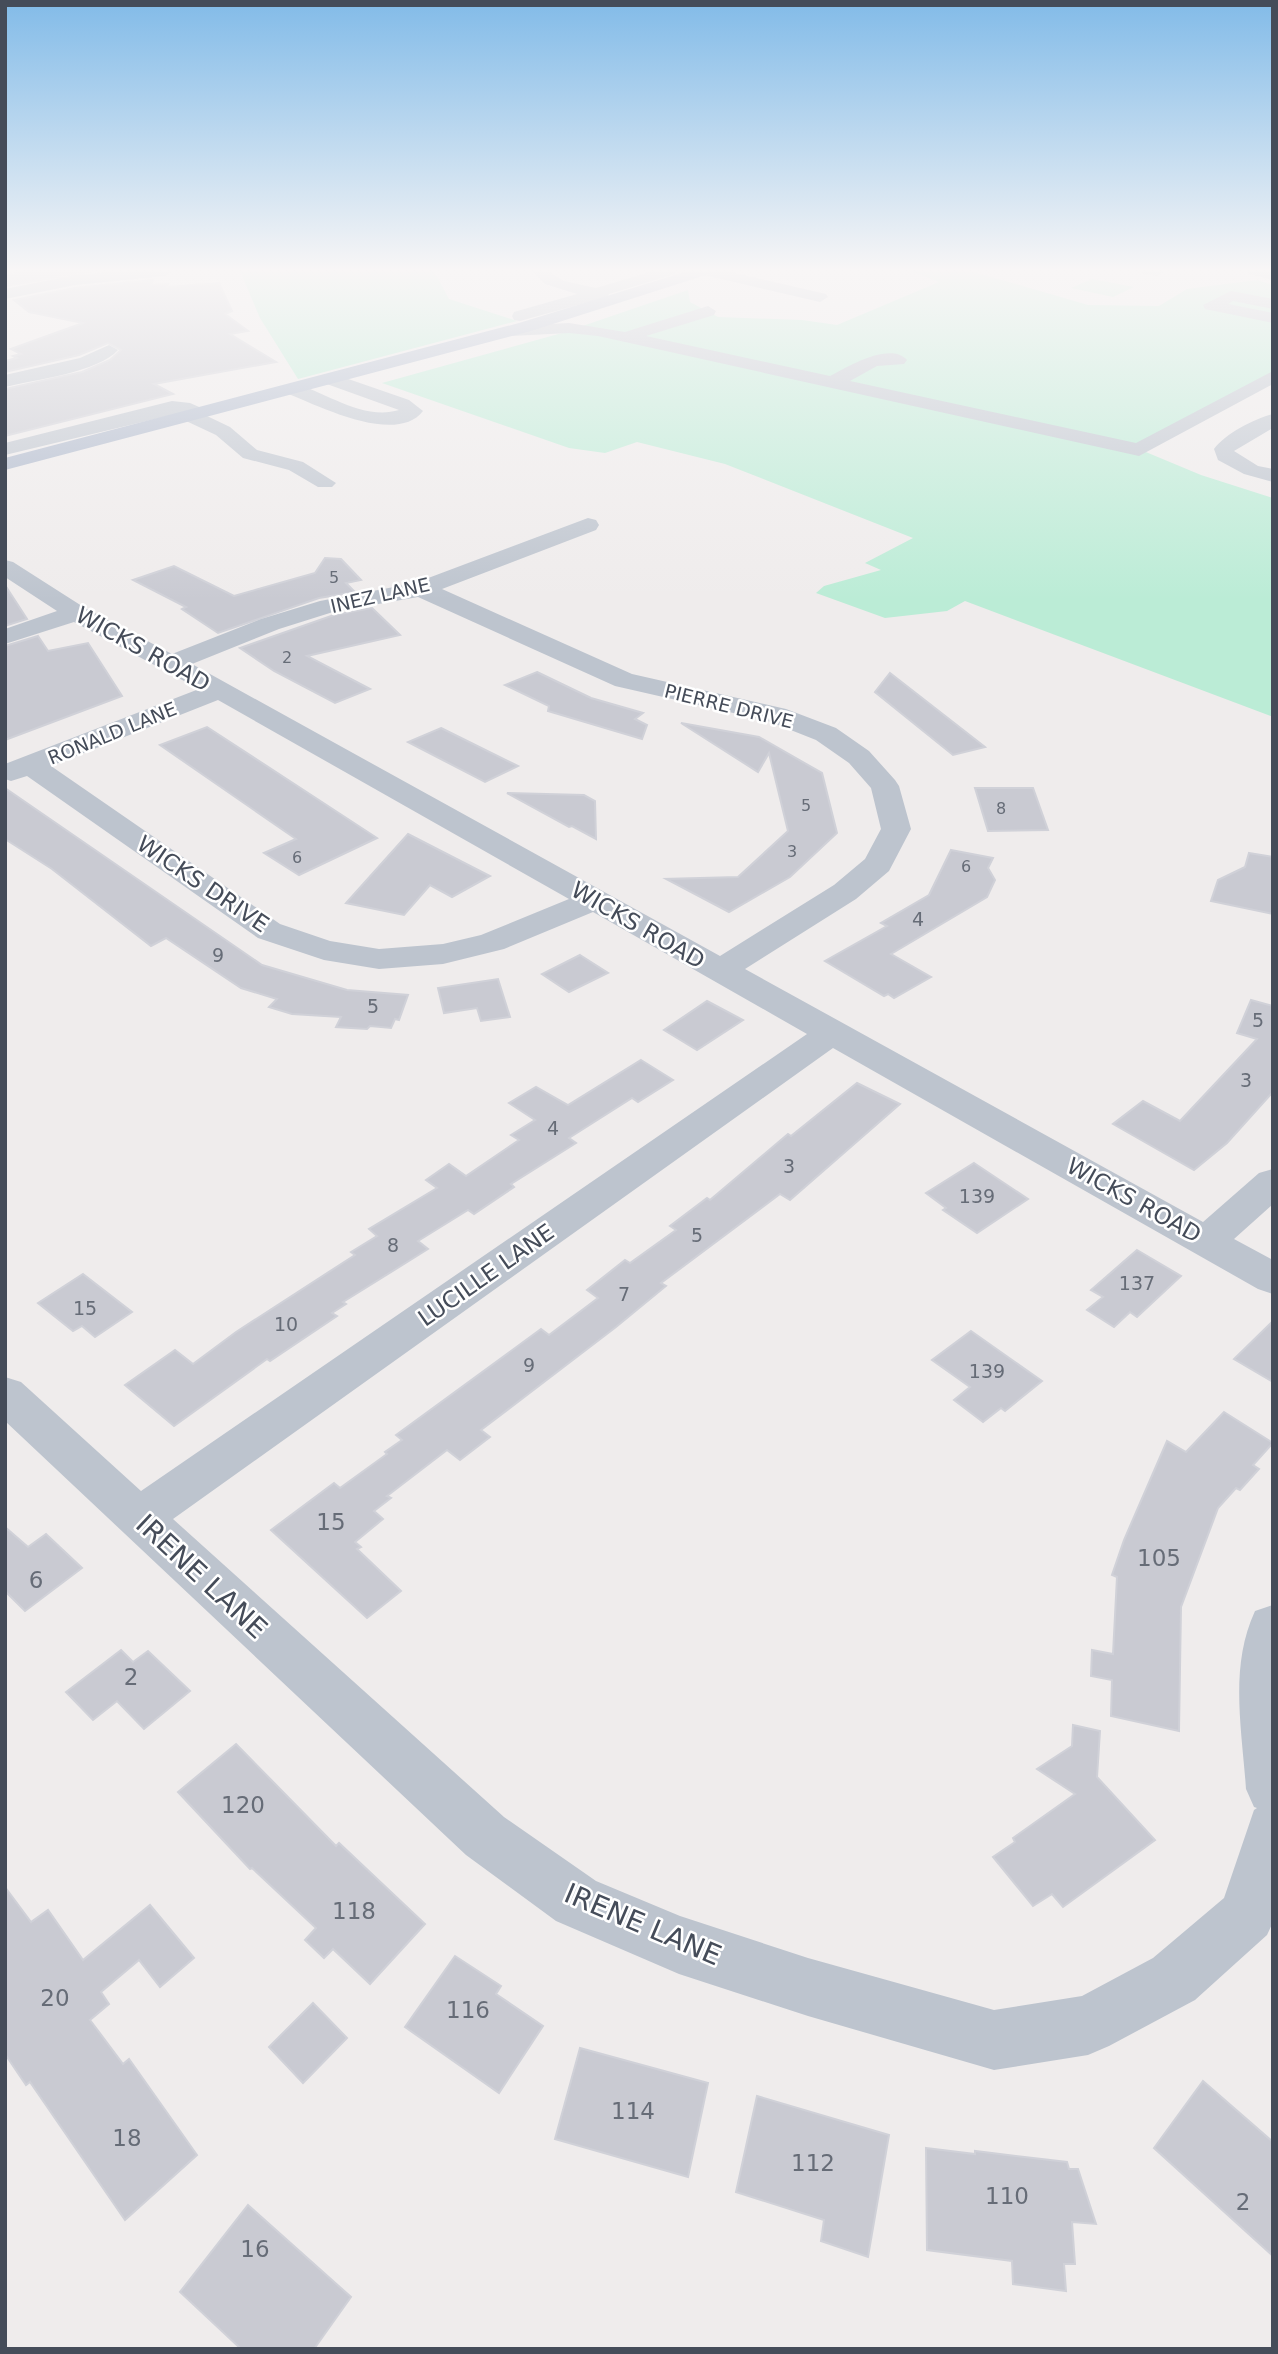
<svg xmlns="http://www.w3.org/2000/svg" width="1278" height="2354" font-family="'DejaVu Sans',sans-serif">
<rect width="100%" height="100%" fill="#efecec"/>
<g fill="#bbecd6">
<polygon points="240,271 434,271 449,299 517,321 298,379 260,318"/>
<polygon points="911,271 971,271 1088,305 1159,306 1187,289 1257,280 1273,285 1273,385 1262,386 1141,450 1201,475 1273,498 1273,717 965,601 947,611 885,618 816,593 824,586 881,570 865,563 913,538 725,464 637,442 605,453 569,448 382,383 562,333 688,290 690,302 718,317 802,320 837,325 939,282"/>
<polygon points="1092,279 1134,287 1113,297 1071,288"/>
</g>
<g fill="#c9cad2" stroke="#d0d1d8" stroke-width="2">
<polygon points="28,271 94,271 5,286 5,275"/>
<polygon points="153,280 151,285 168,284 167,287 219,283 232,311 225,314 248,331 230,334 276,362 154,384 173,394 5,436 5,389 82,372 110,360 121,350 108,343 79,355 5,372 5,361 17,358 13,356 21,354 11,349 83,323 29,312 14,300 75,288"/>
<polygon points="325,558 341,559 361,580 346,583 355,592 319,598 218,633 182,609 186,607 133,580 174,566 234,596 315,573"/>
<polygon points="5,585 27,619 5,626"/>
<polygon points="372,608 400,635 307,656 370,689 335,703 274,671 240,648 334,615"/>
<polygon points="38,636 48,651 88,643 122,696 5,740 5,646"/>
<polygon points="537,672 591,698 643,713 635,719 647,725 642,739 548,711 549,706 505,685"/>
<polygon points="890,673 985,747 953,755 875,692"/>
<polygon points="681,723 759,737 822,773 837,833 790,877 729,912 666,879 738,877 788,831 769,753 758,772"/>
<polygon points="207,727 377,838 299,875 264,853 296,839 160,745"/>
<polygon points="441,728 518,766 485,782 408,742"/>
<polygon points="5,788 262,965 347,990 408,995 399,1020 395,1019 391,1028 370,1026 367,1029 336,1027 341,1017 292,1014 269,1007 277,999 241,988 166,938 151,946 52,869 5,839"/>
<polygon points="975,788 1033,788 1048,830 988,831"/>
<polygon points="507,793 584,795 595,801 596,839 572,826 569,827"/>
<polygon points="408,834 490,876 452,897 430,885 404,915 346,903"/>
<polygon points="951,850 993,858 988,868 995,880 987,897 891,954 931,977 894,998 888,994 884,996 825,961 887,926 881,923 929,895"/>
<polygon points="1249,853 1273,857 1273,914 1211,901 1218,880 1245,867"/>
<polygon points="580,955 608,973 569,992 542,974"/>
<polygon points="498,979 510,1017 481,1021 477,1008 444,1013 438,988"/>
<polygon points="1251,1000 1273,1006 1273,1092 1227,1143 1194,1170 1113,1124 1143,1101 1180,1121 1257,1039 1237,1033"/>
<polygon points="707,1001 743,1020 697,1050 664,1030"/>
<polygon points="641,1060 673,1080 638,1102 632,1098 569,1138 576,1143 511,1184 514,1187 474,1214 468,1210 418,1241 428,1249 343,1302 346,1304 332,1313 337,1316 270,1361 267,1359 174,1426 125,1385 175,1350 193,1364 236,1332 355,1255 351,1252 377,1236 369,1229 437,1188 426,1180 449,1164 466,1176 519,1140 511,1135 535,1120 509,1103 536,1087 568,1105"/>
<polygon points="857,1083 900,1104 790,1200 780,1194 661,1283 666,1286 616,1327 481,1430 490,1437 460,1460 447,1450 387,1496 391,1498 374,1511 383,1519 355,1542 361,1547 357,1549 401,1591 367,1618 271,1530 334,1483 340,1488 387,1454 385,1452 402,1440 396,1435 541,1329 549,1335 598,1298 587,1290 625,1260 630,1263 676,1230 670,1226 707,1198 710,1200 788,1134 791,1136"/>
<polygon points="974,1163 1028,1199 977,1233 943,1210 946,1208 926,1193"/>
<polygon points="1137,1250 1181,1276 1137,1317 1130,1312 1114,1327 1087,1310 1103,1297 1091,1290"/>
<polygon points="83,1274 132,1312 95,1337 82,1326 73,1331 38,1303"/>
<polygon points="1273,1321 1273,1382 1234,1359"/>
<polygon points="971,1331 1042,1381 1005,1411 1001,1408 983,1422 954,1400 970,1387 932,1360"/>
<polygon points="1224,1412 1273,1443 1253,1465 1259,1469 1240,1490 1236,1488 1218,1508 1181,1607 1179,1731 1111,1716 1112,1680 1091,1676 1092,1650 1113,1654 1117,1577 1112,1575 1124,1540 1167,1441 1186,1452"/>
<polygon points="5,1527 28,1547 46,1534 82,1568 25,1611 5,1591"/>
<polygon points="121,1650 133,1662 148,1651 190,1691 144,1729 117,1701 93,1720 66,1692"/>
<polygon points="1073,1725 1100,1731 1097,1777 1155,1840 1063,1907 1052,1894 1033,1906 993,1857 1015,1842 1013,1838 1075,1794 1037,1769 1072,1746"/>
<polygon points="236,1744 336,1846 339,1843 425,1924 370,1984 333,1949 324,1958 305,1940 316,1928 252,1868 250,1869 178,1792"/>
<polygon points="5,1887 31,1922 48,1910 83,1960 150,1905 194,1958 160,1987 139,1960 101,1992 109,2004 90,2020 123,2064 129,2059 197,2155 125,2220 30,2082 26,2085 5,2054"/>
<polygon points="455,1956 501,1986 496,1994 543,2026 499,2093 405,2027"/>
<polygon points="313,2003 347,2038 303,2083 269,2047"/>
<polygon points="580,2048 708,2083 688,2177 555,2139"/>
<polygon points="1203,2081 1273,2142 1273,2256 1154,2148"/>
<polygon points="757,2096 889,2135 868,2257 821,2241 824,2220 736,2192"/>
<polygon points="926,2148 975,2154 975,2151 1067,2162 1069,2169 1078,2169 1096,2224 1072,2222 1075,2264 1064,2264 1066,2291 1013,2284 1012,2261 927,2250"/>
<polygon points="248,2205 351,2297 314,2349 241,2349 180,2292"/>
</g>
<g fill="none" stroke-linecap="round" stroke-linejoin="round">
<g fill="#bdc4ce" fill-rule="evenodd">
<polygon points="120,271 173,271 165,276 75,285 5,299 5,289 75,275"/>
<polygon points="532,271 548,271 564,281 596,288 653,271 677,271 675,274 609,294 607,297 520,321 514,320 512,316 514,312 577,294 545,284"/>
<polygon points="698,271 726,271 826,294 828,297 820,302 700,274"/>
<polygon points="1141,271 1165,271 1157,276 1143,274"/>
<polygon points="1247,271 1273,271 1273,280 1249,274"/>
<polygon points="1231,291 1273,299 1273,309 1233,301 1228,304 1273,313 1273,323 1205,309 1203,305"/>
<path d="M708,306L716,311L714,315L646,336L830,376C847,367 890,341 907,360L904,364L877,366L850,381L1136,443L1273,371V384L1139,456L598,336L569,333L511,336L502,331L511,326L569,323L625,332Z"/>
<path d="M109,345L118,350C99,372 34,380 5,387V375L80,358Z"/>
<path d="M331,373L409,400L423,411C396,446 317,405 286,393L284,389L293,383C326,392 363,421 399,410L324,383L322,379Z"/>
<polygon points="172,401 190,403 206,410 207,416 230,427 257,450 303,462 336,483 332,487 318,487 289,470 243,458 216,435 184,420 180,413 5,455 5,443"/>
<path d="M1273,414V428L1234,451L1258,466L1273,469V482L1244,474L1218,460L1214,449C1226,433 1254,419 1273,414Z"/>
<path d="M588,518L596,520L599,525L596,530L442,589L632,674L786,709L836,728L869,751L895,780L899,786L911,829L889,871L856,899L745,969L1203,1222L1259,1173L1273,1169V1204L1234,1239L1273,1260V1294L1258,1289L833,1048L173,1519L504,1817L596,1881L680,1916L808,1958L994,2010L1082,1996L1153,1958L1224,1898L1254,1810L1257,1808L1254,1807L1246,1789C1242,1729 1229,1667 1255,1611L1273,1605V1922L1267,1935L1195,2000L1109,2046L1088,2055L994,2070L808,2016L679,1974L556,1921L466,1855L5,1421V1377L21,1382L141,1491L807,1034L593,912L504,949L443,964L379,969L324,960L258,938L27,776L11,781L5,779V764L199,689L74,622L5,644V629L57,611L5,577V560L13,562L85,608L172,654L261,619L320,601L415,583ZM418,597L615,686L768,721L816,740L849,763L871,788L881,829L865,859L834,885L720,956L192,664L279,629L333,612ZM218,700L569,899L481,935L443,944L379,949L330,941L280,924L51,766Z"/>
</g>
<polygon fill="#acb7cb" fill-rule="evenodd" points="688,271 711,271 709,274 531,331 5,470 5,458 519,323"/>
</g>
<linearGradient id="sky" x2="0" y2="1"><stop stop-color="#82bbe8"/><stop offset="0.45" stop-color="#f8f6f6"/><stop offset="1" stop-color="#f8f6f6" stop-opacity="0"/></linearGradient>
<rect width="1278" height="600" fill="url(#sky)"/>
<g text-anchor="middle" stroke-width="5" stroke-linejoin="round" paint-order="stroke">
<g font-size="16" fill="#666c77">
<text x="334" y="583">5</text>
<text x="287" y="663">2</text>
<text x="806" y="811">5</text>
<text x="1001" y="814">8</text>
<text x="792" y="857">3</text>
<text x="297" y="863">6</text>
<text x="966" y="872">6</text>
</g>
<g font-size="19" fill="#454c59" stroke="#fff">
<text transform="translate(380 595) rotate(-13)" y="7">INEZ LANE</text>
<text transform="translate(729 706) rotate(14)" y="7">PIERRE DRIVE</text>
<text transform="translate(112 733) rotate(-22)" y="7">RONALD LANE</text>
</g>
<g font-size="19" fill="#666c77">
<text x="918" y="926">4</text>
<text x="218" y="962">9</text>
<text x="373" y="1013">5</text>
<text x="1258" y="1027">5</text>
<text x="1246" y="1087">3</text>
<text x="553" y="1135">4</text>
<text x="789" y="1173">3</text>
<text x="977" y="1203">139</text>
<text x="697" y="1242">5</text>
<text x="393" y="1252">8</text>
<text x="1137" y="1290">137</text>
<text x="624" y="1301">7</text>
<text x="85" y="1315">15</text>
<text x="286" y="1331">10</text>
<text x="529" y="1372">9</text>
<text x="987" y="1378">139</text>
</g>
<g font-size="23" fill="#454c59" stroke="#fff">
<text transform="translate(143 649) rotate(29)" y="8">WICKS ROAD</text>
<text transform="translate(203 884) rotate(34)" y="8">WICKS DRIVE</text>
<text transform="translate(638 925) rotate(30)" y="8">WICKS ROAD</text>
<text transform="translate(1134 1200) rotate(29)" y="8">WICKS ROAD</text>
<text transform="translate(486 1275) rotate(-35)" y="8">LUCILLE LANE</text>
</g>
<g font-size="23" fill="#666c77">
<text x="331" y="1530">15</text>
<text x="1159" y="1566">105</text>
<text x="36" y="1588">6</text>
<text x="131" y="1685">2</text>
<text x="243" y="1813">120</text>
<text x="354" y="1919">118</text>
<text x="55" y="2006">20</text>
<text x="468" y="2018">116</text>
<text x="633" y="2119">114</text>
<text x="127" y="2146">18</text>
<text x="813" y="2171">112</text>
<text x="1007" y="2204">110</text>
<text x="1243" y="2210">2</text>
<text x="255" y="2257">16</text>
</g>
<g font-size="28" fill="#454c59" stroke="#fff">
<text transform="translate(202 1576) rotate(43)" y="10">IRENE LANE</text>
<text transform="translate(643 1924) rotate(23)" y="10">IRENE LANE</text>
</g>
</g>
<rect width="1278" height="2354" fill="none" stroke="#454c59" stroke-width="14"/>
</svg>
